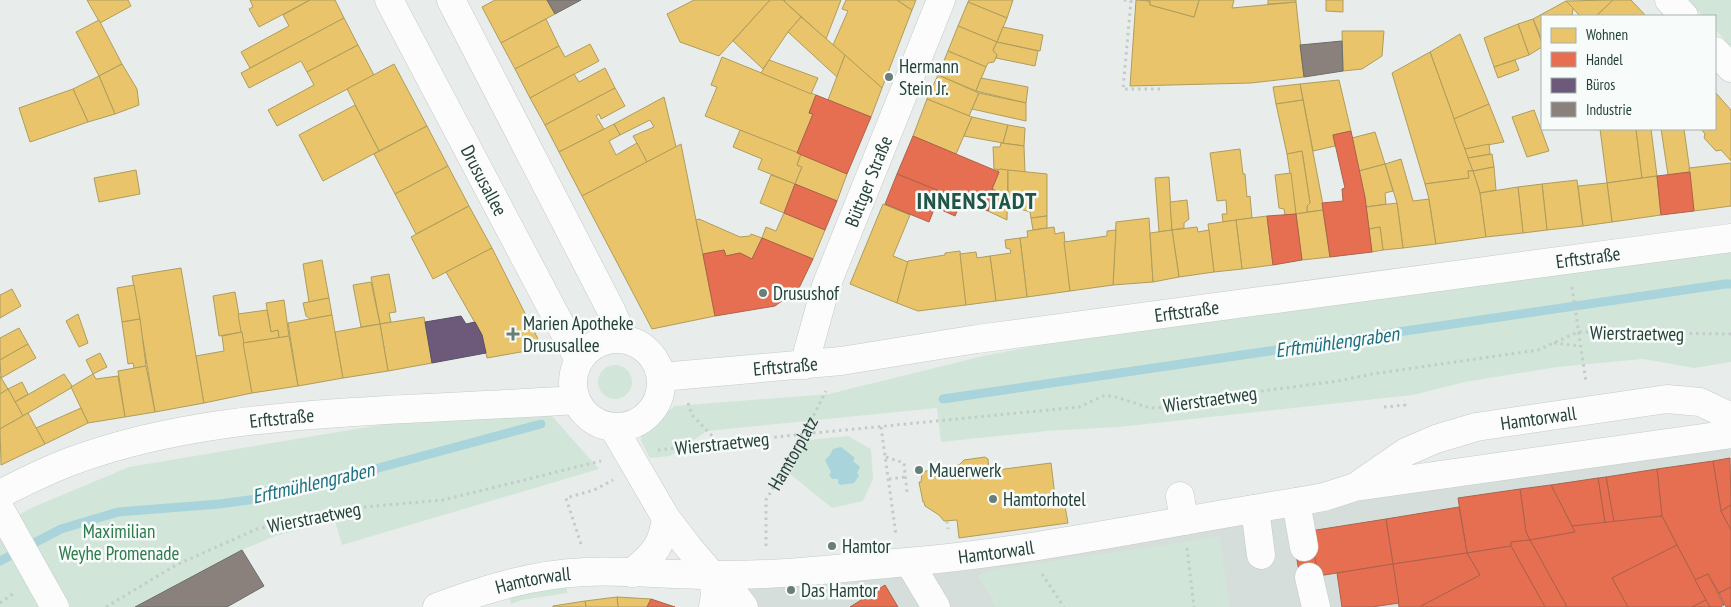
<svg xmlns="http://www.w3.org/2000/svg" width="1731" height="607" font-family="'PT Sans Narrow',sans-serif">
<rect width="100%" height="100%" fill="#e8edeb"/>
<polygon fill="#d6dedb" points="1731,438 1731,607 706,607 709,578"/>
<g fill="#d1e6d8">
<polygon points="1688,0 1731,0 1731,47 1715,29 1715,16 1703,16"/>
<polygon points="1731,252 1731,362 1694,368 1643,359 1557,367 1465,382 1413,395 1119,427 1047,431 941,442 937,408 707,431 670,456 650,458 641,441 642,432 675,406 829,394 983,356 1072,339"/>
<circle cx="615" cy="382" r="17"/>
<polygon points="552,416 599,469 342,545 335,521 275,536 242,550 137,607 0,607 0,526 31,508 129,467 404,421"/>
<polygon points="848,436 871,449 873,479 863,501 832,508 789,473 808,440"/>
<polygon points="1219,537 1230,607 996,607 978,575 997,569"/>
<polygon points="567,588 567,593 522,600 511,604 509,596 543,589"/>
</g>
<polygon fill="#a9d4db" points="841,447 855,458 853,461 860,467 857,473 859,476 854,483 841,485 838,483 838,479 832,479 829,475 831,472 825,460 830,455 833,449"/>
<g fill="#e9c46a" stroke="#ae9d5c">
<polygon points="87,0 128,0 131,6 100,23"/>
<polygon points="250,0 310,0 259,27 249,9 253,7"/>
<polygon points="310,0 335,0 344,18 250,68 241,52 289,26 283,15"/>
<polygon points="495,0 547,0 555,14 501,43 482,7"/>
<polygon points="694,0 770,0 719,56 680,42 667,14"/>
<polygon points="770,0 783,0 801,17 788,32 763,69 733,41"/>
<polygon points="785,0 841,0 826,39 784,1"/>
<polygon points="846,0 897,0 912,10 882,88 833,45 848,11 842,9"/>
<polygon points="897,0 916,0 912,10"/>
<polygon points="969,0 1013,0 1007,18 968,2"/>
<polygon points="1136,0 1150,1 1150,5 1194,17 1199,0 1234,0 1232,8 1296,2 1304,77 1251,83 1130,86"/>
<polygon points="1145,0 1199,0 1194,17 1150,5 1150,1"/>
<polygon points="1268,0 1296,0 1296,2 1268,4"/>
<polygon points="1326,0 1343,0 1343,12 1326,11"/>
<polygon points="1613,0 1631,0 1646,16 1596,16"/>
<polygon points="1613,0 1596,16 1577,16 1579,15 1566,1"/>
<polygon points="1566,1 1573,8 1572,16 1542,16 1542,37 1541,38 1533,19"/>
<polygon points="968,2 1007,18 997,42 958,26"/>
<polygon points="801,17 845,55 837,77 788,32"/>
<polygon points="344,18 358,45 307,72 301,61 249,88 241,73"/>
<polygon points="546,19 559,46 515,69 501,43"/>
<polygon points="1533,19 1542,43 1542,47 1529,55 1518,24"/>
<polygon points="99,20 122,64 99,76 76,32"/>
<polygon points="1518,24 1529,55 1494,67 1484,38"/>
<polygon points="958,26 997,42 993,50 997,55 994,62 988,63 986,67 948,51"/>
<polygon points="1003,27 1043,35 1040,51 997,42"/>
<polygon points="1342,31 1384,31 1382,56 1362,69 1343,71"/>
<polygon points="1460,34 1489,104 1454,119 1430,52"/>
<polygon points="997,42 1038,51 1035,66 996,58 997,55 993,50"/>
<polygon points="590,44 599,61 530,98 515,69 559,46 565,57"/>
<polygon points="358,45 374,75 277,126 268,110 314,85 307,72"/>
<polygon points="948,51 986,67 976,91 938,75"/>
<polygon points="1430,52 1473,171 1468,171 1469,178 1425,184 1392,73"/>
<polygon points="845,55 882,88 871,117 828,100"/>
<polygon points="722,57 816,95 809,113 813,114 797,153 705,116 717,87 711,85"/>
<polygon points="769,60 818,78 811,94 761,73"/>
<polygon points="1515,60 1519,70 1498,78 1494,67"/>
<polygon points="122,64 137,89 139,105 115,114 99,76"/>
<polygon points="394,64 427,126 379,151 347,89"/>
<polygon points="605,68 615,88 545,125 530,98 574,74 579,82"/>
<polygon points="938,75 979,93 969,116 927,99"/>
<polygon points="99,76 115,114 88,122 73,89"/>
<polygon points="981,78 1028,87 1026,103 976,91"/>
<polygon points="1339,80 1351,131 1333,135 1335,146 1313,151 1300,84"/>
<polygon points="1300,84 1303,100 1276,104 1273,87"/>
<polygon points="615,88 625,106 601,119 599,114 596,116 604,129 559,152 545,125"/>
<polygon points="73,89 88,122 30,142 19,108"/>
<polygon points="1715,92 1731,110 1731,161 1721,150 1716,151 1704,138 1705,134 1701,129 1715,129"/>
<polygon points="979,93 1026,103 1026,121 972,109"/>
<polygon points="664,97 676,147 647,162 633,136 654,127 650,120 620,135 614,124"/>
<polygon points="927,99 972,117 956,154 913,136"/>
<polygon points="1303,100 1324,210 1307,212 1307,206 1310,203 1302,151 1287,154 1276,104"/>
<polygon points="1489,104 1504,142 1465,149 1454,119"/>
<polygon points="355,105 379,151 323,181 299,135"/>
<polygon points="1534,110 1549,151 1527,157 1512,117"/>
<polygon points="972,117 1008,125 1003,143 964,136"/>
<polygon points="614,124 620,135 609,141 616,155 637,143 647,162 582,196 559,152"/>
<polygon points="1008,125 1025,128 1024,146 1003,143"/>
<polygon points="427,126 448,166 395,194 374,154"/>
<polygon points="1600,129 1636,129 1642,178 1607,183"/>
<polygon points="1636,129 1651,129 1657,176 1642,178"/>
<polygon points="1661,129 1684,129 1690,172 1668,175"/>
<polygon points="740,130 801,154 797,165 802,167 795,184 758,169 762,159 733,147"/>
<polygon points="1375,132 1385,164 1359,171 1352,138"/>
<polygon points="1001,143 1024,146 1025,173 994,169 993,147 1000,147"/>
<polygon points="681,144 715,316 652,329 582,196"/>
<polygon points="1489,144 1490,154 1468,158 1465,149"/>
<polygon points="1240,149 1243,174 1245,174 1247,197 1250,196 1252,218 1223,222 1222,214 1227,214 1226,200 1217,201 1210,153"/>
<polygon points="1302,151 1310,203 1307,206 1307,212 1296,214 1287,154"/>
<polygon points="801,154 847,174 837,201 795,184 802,167 797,165"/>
<polygon points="1492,154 1494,167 1473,171 1468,158"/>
<polygon points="1401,159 1413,201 1429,199 1436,244 1403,248 1397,203 1385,164"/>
<polygon points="1731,163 1731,206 1694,211 1689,168"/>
<polygon points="1385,164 1393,191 1385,193 1386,204 1366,207 1359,171"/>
<polygon points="448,166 469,206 416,234 395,194"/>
<polygon points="1494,167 1496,190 1480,193 1473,171"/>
<polygon points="1000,169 1008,170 1007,220 988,211 996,191 992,189 999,172 997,171"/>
<polygon points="136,170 140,194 99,202 94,178"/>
<polygon points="1008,170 1047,174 1047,216 1031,218 1030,212 1008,205"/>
<polygon points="1468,171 1473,171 1480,193 1486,237 1436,244 1429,199 1425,184 1469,178"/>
<polygon points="1291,173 1296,214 1285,215 1284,209 1279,208 1275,175"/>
<polygon points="771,175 795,184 784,213 760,203"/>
<polygon points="1657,176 1661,215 1612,222 1607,183"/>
<polygon points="1169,177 1172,230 1159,232 1155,178"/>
<polygon points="1577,180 1583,226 1547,230 1542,184"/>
<polygon points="1607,183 1612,222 1583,226 1578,186"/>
<polygon points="1542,184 1547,230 1523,233 1518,187"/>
<polygon points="1518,187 1523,233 1486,237 1480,193"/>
<polygon points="1187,200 1189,219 1184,223 1184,228 1172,230 1170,202"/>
<polygon points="1397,203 1403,248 1383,250 1380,227 1369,229 1366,207"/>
<polygon points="883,204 910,215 893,256 908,262 897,303 850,284"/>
<polygon points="469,206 492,248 433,279 411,237"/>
<polygon points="1323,210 1330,257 1302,260 1296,214"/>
<polygon points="784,213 825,230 813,259 762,238 766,227 776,231"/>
<polygon points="1047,216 1047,228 1033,230 1031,218"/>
<polygon points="1267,216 1273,265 1242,269 1236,220"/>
<polygon points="1149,218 1153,282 1113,285 1116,222"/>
<polygon points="699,219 740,237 750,236 751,234 762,238 752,259 740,253 726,256 724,250 703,254 696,220"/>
<polygon points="1236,220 1242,269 1214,272 1208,224"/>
<polygon points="1054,227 1055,234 1064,232 1070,291 1027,297 1020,238 1028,237 1027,231"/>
<polygon points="1197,227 1198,232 1209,230 1214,272 1179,277 1172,230"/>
<polygon points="1380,227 1383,250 1372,252 1369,229"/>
<polygon points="1116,230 1113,285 1070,291 1064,242 1107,236 1107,231"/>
<polygon points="1172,230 1179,277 1153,282 1150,233"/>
<polygon points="1020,238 1027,297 996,301 990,256 1011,253 1010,249 1006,248 1005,240"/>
<polygon points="492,248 538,339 532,350 487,358 482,335 446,272"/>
<polygon points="960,251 966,305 918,311 897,303 908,261 945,255 945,253"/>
<polygon points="976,252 977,258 990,256 996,301 966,305 960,254"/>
<polygon points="322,260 329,298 309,302 303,264"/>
<polygon points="181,268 204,403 155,412 132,276"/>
<polygon points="389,274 396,312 389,313 391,322 380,324 371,277"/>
<polygon points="371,282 380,324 361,327 353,285"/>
<polygon points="134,285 140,319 122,322 117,288"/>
<polygon points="12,289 21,306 0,318 0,295"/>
<polygon points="235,292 242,332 219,336 213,296"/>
<polygon points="329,298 332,315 310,319 306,316 303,303"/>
<polygon points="284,300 289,336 279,338 278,330 271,332 266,303"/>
<polygon points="267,310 271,332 278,330 279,338 243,343 238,314"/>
<polygon points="78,314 88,343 79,347 66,321"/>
<polygon points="332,315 343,378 298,386 288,323"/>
<polygon points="424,317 432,363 388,371 380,324"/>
<polygon points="140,319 146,366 134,368 133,363 128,364 122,322"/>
<polygon points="380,324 388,371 343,378 335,332"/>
<polygon points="19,328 28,344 0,360 0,338"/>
<polygon points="242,332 252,393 204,403 196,356 224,351 222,336"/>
<polygon points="289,336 298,386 252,393 243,343"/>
<polygon points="28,344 36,358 1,378 0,360"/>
<polygon points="100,353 107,367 93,374 86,360"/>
<polygon points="146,366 155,412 125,417 118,371"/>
<polygon points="64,374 72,386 71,388 23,416 15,402"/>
<polygon points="93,374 96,379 118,376 125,417 88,423 71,387"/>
<polygon points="0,376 8,389 0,394"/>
<polygon points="22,382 28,394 15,402 8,389"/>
<polygon points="8,389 23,416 0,429 0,394"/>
<polygon points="81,408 88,423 45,444 36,428"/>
<polygon points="28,413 45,444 1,465 0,429"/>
<polygon points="985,457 988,459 989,471 1051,463 1055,496 1063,495 1068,523 959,538 957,520 944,521 939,515 925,506 924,502 923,502 919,482 921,482 922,473 926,471 959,465 964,460"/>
<polygon points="617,597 651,599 647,607 618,607"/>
<polygon points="617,597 618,607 586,607 585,601"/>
<polygon points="585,601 586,607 553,607 553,606"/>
</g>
<g fill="#e76f51" stroke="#ac624a">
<polygon points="816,95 871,117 847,174 797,153 813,114 809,113"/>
<polygon points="1351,131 1365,197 1372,252 1330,257 1322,203 1343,201 1342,189 1345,188 1333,135"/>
<polygon points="913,136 999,172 992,189 996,191 988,211 897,174"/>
<polygon points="1690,172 1694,211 1661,215 1657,176"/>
<polygon points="897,174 962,200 955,216 935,207 929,222 885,204"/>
<polygon points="795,184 837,201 825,230 784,213"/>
<polygon points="1296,214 1302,260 1273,265 1267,216"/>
<polygon points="762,238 813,259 799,288 775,306 715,316 703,254 724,250 726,256 740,253 752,259"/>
<polygon points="1730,458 1731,505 1721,511 1713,461"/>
<polygon points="1713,461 1721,511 1731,530 1731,587 1719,593 1708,574 1695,580 1662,516 1657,469"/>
<polygon points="1657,469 1662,516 1614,522 1606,477"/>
<polygon points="1606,477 1614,522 1605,523 1598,478"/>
<polygon points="1598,478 1605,523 1572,526 1551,485"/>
<polygon points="1551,485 1575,532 1530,540 1526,532 1520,489"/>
<polygon points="1520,489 1526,532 1530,540 1511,542 1511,546 1467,553 1458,498"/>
<polygon points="1731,505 1731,530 1721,511"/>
<polygon points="1459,507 1467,553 1393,564 1386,519"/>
<polygon points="1662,516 1677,545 1612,578 1628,607 1567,607 1530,540 1575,532 1572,526"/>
<polygon points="1386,519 1393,564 1318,576 1310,531"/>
<polygon points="1530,540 1567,607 1545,607 1511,546 1511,542"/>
<polygon points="1313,545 1318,576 1300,578 1295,548"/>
<polygon points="1677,545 1706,600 1692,607 1628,607 1612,578"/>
<polygon points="1511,546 1545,607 1419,607 1480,575 1467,553"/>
<polygon points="1467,553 1480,575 1419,607 1399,607 1393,564"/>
<polygon points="1393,564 1399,603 1372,607 1342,607 1337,573"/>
<polygon points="1708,574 1724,605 1720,607 1710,607 1695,580"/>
<polygon points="885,585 898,607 850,607"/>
<polygon points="1731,587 1731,607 1726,607 1719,593"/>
<polygon points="651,599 675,607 647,607"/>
<polygon points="1706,600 1710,607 1692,607"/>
</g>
<polygon fill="#6d597a" stroke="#575267" points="461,316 466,324 475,322 482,335 486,353 432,363 425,322"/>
<g fill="#8a817c" stroke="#6b6e68">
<polygon points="547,0 581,0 555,14"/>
<polygon points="1342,41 1343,71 1304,77 1300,45"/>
<polygon points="242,550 264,586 227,607 135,607"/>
</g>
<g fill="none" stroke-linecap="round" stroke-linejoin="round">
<g stroke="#a9d4db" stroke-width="9">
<polyline points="943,399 1725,284 1731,284"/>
<polyline points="0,561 61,529 118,512 219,504 271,497 541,424"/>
</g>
<g stroke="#c5cac8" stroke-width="29">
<g id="minor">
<path id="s2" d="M389,0L579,360"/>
<polyline points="451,0 611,310 623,338"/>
<polyline points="1669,0 1684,16"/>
<polyline points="1715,51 1731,68"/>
<circle cx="617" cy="383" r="44"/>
<path id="s3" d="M804,365L826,286L941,0"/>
<path id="s4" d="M661,377L841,361L977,339L1731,238"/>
<polyline points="613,427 666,518 689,548 713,576 731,590 744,607"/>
<path id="s5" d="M1361,483L1406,452L1436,439L1476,427L1667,399L1700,402L1725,414L1731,419"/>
<path id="s6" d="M0,494C24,482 47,470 72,461C172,424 281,416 386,410C449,407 513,404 576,400"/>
<polyline points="1180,496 1184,521"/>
<polyline points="1296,502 1304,547"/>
<polyline points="0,509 55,607"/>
<polyline points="1255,509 1261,555"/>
<polyline points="909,562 936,607"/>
<path d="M632,573C653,554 662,548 666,518"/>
<polyline points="713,576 715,595 713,607"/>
<polyline points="1309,577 1316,607"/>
<path id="s7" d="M437,607C485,589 534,574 585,572C627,570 669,575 712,575C777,576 843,568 907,562C1038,551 1166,522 1296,502L1324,497L1355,487L1731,434"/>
</g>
</g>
<g stroke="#c3ccca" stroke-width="3" stroke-dasharray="2.5 4" stroke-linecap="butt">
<polyline points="1124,0 1131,1 1123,89 1163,89"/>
<polyline points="1572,287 1586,382"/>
<polyline points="1554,343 1580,346"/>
<polyline points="688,403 692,415 720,444"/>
<polyline points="1384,407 1405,405 1404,400"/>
<polyline points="881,427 896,535"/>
<polyline points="658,450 804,434 1079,407 1103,396 1113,396 1150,408 1183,406 1262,391 1338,381 1372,374 1538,350 1578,332 1731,334"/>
<polyline points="886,457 904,463 907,492"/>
<polyline points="889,479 905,477"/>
<polyline points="947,521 948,529"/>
<polyline points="581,544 566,498 594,490 613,480"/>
<path id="s1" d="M766,546V500L804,434L826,391"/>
<polyline points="1187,548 1194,607"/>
<polyline points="1042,574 1064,607"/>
<polyline points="0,603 14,593"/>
<polyline points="106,607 176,565 257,529 341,509 443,500 601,461"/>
</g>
<use href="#minor" stroke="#fcfcfc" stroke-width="28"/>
</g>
<g fill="#697e78" stroke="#f7fbf9" stroke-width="2">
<circle cx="889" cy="77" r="5"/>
<circle cx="763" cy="293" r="5"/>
<path d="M510.5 326.5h5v5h5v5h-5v5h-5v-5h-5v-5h5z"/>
<circle cx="919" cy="470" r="5"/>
<circle cx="993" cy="499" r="5"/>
<circle cx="832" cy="546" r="5"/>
<circle cx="791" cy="590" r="5"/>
</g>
<g text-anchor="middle" stroke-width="5" stroke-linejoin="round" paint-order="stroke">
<g font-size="19" fill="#24423a" stroke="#f7fbf9" text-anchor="start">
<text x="899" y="73">Hermann<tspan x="899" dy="22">Stein Jr.</tspan></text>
<text x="773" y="300">Drusushof</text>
<text x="523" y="330">Marien Apotheke<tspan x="523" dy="22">Drususallee</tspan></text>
<text x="929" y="477">Mauerwerk</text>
<text x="1003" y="506">Hamtorhotel</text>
<text x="842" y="553">Hamtor</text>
<text x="801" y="597">Das Hamtor</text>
</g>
<g font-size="19" fill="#24423a" stroke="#f7fbf9">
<text dy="7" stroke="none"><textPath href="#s2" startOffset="204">Drususallee</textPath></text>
<text dy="7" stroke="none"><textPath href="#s3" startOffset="195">Büttger Straße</textPath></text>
<text dy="7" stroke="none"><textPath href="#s4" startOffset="935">Erftstraße</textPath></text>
<text dy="7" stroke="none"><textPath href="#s4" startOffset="530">Erftstraße</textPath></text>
<text transform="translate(1637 333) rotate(1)" y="7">Wierstraetweg</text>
<text dy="7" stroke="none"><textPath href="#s4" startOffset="125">Erftstraße</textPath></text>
<text transform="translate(1210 399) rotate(-8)" y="7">Wierstraetweg</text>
<text dy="7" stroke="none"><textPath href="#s6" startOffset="294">Erftstraße</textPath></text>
<text dy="7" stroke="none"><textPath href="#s5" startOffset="192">Hamtorwall</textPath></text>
<text transform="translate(722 443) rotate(-6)" y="7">Wierstraetweg</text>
<text dy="7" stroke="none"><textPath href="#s1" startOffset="100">Hamtorplatz</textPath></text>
<text transform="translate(314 517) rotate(-11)" y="7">Wierstraetweg</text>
<text dy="7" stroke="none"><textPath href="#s7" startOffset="565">Hamtorwall</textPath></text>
<text dy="7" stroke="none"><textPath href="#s7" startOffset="100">Hamtorwall</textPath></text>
</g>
<g font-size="19" fill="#2d7a4b" stroke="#f7fbf9">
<text x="119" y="538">Maximilian<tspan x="119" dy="22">Weyhe Promenade</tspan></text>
</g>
<g font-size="20" font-style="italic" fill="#1c6f80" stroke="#f7fbf9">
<text transform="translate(1337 342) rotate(-8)" y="7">Erftmühlengraben</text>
<text transform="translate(313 483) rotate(-13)" y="7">Erftmühlengraben</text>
</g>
<g font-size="24" font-weight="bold" letter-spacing="1" fill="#1f5548" stroke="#f7fbf9">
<text x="977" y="209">INNENSTADT</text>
</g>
</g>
<rect x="1541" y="15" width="175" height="115" fill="#f7fbf9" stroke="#a3b1ad"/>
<rect x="1551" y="28" width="25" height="15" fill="#e9c46a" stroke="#a3b1ad"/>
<text x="1586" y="40" font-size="15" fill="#24423a">Wohnen</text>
<rect x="1551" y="52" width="25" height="15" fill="#e76f51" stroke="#a3b1ad"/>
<text x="1586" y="65" font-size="15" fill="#24423a">Handel</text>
<rect x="1551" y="78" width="25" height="15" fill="#6d597a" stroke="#a3b1ad"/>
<text x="1586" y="90" font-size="15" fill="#24423a">Büros</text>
<rect x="1551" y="102" width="25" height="15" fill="#8a817c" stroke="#a3b1ad"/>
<text x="1586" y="115" font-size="15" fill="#24423a">Industrie</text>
</svg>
